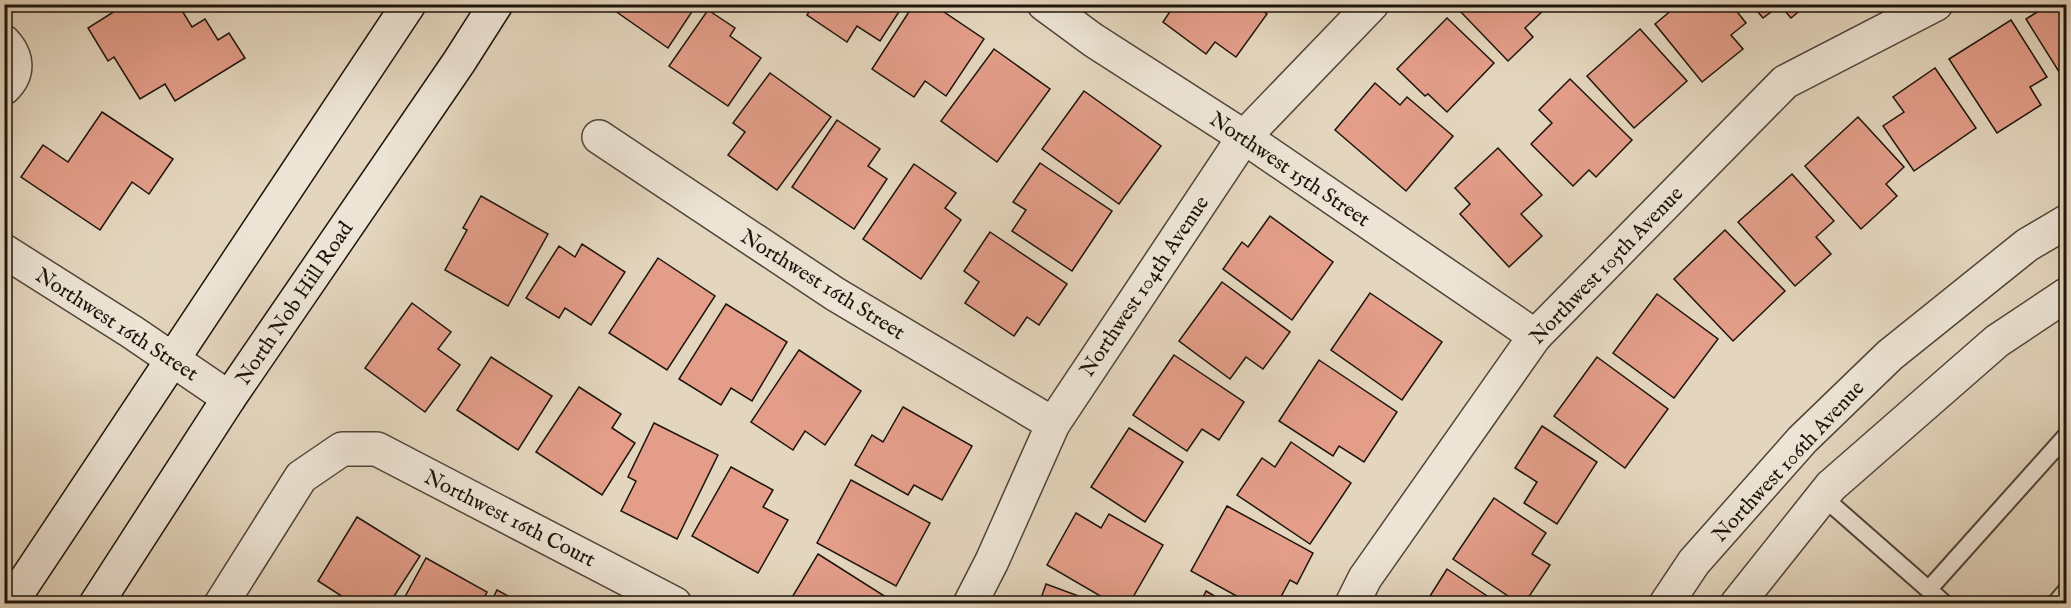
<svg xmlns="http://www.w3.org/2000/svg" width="2071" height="608" font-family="'IM FELL English',serif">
<rect width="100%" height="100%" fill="#e4d6be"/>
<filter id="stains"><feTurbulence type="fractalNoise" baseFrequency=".00333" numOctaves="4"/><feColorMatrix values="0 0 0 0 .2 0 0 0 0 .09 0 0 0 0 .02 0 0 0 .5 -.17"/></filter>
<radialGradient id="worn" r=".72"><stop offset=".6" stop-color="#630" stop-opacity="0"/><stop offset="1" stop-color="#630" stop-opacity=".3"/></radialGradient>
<g fill="#e39d89" stroke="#1d140b" stroke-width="1.5">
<polygon points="126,4 178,4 192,27 205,19 218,40 229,33 245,58 175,101 165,84 140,99 114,57 108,61 88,28"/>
<polygon points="613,4 697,4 668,48 611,8"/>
<polygon points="814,4 904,4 880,41 857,26 847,42 807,15"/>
<polygon points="914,4 932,4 984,39 946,96 925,81 914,97 872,69"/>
<polygon points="1175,4 1254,4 1267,14 1236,57 1215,42 1206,54 1163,22"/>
<polygon points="1460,4 1550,4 1525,28 1533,37 1508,61 1457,8"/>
<polygon points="1570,4 1585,4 1576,12"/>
<polygon points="1679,4 1731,4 1746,23 1731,35 1743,49 1702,82 1655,24"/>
<polygon points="1751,4 1808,4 1791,18 1780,5 1763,18"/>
<polygon points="2050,4 2066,4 2066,83 2026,19"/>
<polygon points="708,10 735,28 730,36 761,58 728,106 669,66"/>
<polygon points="1447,18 1494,63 1447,112 1428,94 1425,96 1397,69"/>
<polygon points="2011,20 2047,77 2030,87 2041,105 1997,133 1949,59"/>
<polygon points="1640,29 1687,81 1634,128 1587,76"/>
<polygon points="994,49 1050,89 997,162 941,121"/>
<polygon points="1935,68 1976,128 1914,171 1883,126 1904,112 1893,97"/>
<polygon points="770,73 831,117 777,190 728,155 745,132 733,123"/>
<polygon points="1570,79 1632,140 1596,177 1589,170 1573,186 1531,144 1552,123 1539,110"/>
<polygon points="1375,83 1400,105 1407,97 1453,136 1406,191 1335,130"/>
<polygon points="1084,91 1161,146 1119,204 1042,149"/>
<polygon points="102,112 173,159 149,194 132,182 100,230 21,177 43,145 68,162"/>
<polygon points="1858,117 1904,167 1886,184 1897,196 1861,229 1805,166"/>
<polygon points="837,120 880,149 868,166 887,179 854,229 792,187"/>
<polygon points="1498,148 1542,195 1521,214 1542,236 1509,267 1460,214 1470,204 1455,188"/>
<polygon points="1040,163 1112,211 1072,271 1012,231 1026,210 1013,202"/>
<polygon points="914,164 956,193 945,208 961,220 921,279 863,239"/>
<polygon points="1792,174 1834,221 1816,237 1831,254 1795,286 1738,222"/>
<polygon points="481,196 548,234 508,306 445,270 467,230 463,228"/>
<polygon points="1270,216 1333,262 1292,320 1223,269 1242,242 1248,247"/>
<polygon points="1725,230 1785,291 1733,341 1674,279"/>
<polygon points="990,232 1067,284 1039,325 1027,317 1014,336 965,303 979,282 964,271"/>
<polygon points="582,244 625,272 591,325 565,308 559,318 526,298 559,246 575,257"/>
<polygon points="658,258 715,296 667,370 609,333"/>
<polygon points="1222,282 1290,332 1263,369 1246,357 1230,379 1179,341"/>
<polygon points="1370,293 1442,342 1402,400 1331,350"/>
<polygon points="1657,294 1718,339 1674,398 1613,353"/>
<polygon points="412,303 451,332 438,349 460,365 425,412 365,368"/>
<polygon points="726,304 787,342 752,401 731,388 721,405 679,379"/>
<polygon points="799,350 861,391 825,445 805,431 793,450 751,422"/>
<polygon points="1174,355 1244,402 1219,440 1202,429 1187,451 1133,415"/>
<polygon points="491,357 552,396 518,450 457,410"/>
<polygon points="1597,357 1668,409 1625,468 1554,416"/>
<polygon points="1319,360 1397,412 1364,462 1339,446 1333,456 1279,421"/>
<polygon points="579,387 621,414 612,428 635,443 602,495 536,452"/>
<polygon points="903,407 972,446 942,500 914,485 908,495 855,465 872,435 883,442"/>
<polygon points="654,423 718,455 677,539 621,511 636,481 628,477"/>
<polygon points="1542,426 1597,462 1557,524 1524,503 1537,482 1515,468"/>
<polygon points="1129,428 1183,462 1145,522 1091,487"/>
<polygon points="1291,442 1351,483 1310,544 1237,495 1262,458 1275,467"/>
<polygon points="731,467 773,490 763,507 788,520 758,573 692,536"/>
<polygon points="851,480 930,523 896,586 817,543"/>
<polygon points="1494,498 1546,533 1532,554 1550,565 1524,604 1520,604 1453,559"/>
<polygon points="1227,506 1313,553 1297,584 1290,580 1277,604 1251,604 1191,571"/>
<polygon points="1076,513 1101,528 1109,514 1163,545 1129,604 1114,604 1047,565"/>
<polygon points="357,517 420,556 389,604 354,604 318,581"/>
<polygon points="818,554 897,604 788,604"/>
<polygon points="426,558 487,592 481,604 401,604"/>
<polygon points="1447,569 1499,604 1425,604"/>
<polygon points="1046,584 1100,604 1039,604"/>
<polygon points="497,590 523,604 490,604"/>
<polygon points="1206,591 1228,604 1200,604"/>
</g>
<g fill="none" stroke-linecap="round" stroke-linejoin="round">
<g stroke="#4f4438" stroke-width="20">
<g id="lane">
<polyline points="1822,496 1945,604"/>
<polyline points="1929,589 2066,436"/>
<polyline points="2055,604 2066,591"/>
</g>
</g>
<g stroke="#4f4438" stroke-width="36">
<g id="street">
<polyline points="1044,4 1093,40 1244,137 1535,336"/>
<path d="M4,42C18,57 19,74 4,88"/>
<polyline points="599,137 835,294 1053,424"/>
<polyline points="4,251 132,332 229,398"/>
<polyline points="221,604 301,477 342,449 377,449 675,604"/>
<polyline points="970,604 992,561 1053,424 1244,137 1372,4"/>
<polyline points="1352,604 1365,578 1535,336 1785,82 1936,4"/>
<polyline points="1666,604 1694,562 1802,440 1890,355 2027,245 2066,222"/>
<polyline points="1737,604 1831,486 1997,341 2066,295"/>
</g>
</g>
<g stroke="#1d140b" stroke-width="36">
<g id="secondary">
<polyline points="10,604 409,4"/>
<polyline points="96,604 229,398 459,62 496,4"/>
</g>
</g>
<use href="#lane" stroke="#ede4d5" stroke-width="16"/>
<use href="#street" stroke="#ede4d5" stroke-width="33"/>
<use href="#secondary" stroke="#ede4d5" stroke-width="33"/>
</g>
<g text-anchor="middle" stroke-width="5" stroke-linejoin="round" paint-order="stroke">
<g font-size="21" fill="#1d140b" stroke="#ede4d5">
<text transform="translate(1290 169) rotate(34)" y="7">Northwest 15th Street</text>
<text transform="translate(1606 265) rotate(-46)" y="7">Northwest 105th Avenue</text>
<text transform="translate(823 284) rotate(32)" y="7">Northwest 16th Street</text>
<text transform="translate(1144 286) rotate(-56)" y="7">Northwest 104th Avenue</text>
<text transform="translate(294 303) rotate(-56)" y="7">North Nob Hill Road</text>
<text transform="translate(117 324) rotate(33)" y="7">Northwest 16th Street</text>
<text transform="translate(1788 461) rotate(-47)" y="7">Northwest 106th Avenue</text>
<text transform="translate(510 518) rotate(27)" y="7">Northwest 16th Court</text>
</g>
</g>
<rect width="2071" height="608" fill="none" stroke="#e4d6be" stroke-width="24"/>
<rect x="6" y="6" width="2059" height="596" fill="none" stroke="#1d140b" stroke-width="3"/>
<rect x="12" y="12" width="2047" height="584" fill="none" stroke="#1d140b" stroke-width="1.5"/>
<rect width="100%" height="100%" filter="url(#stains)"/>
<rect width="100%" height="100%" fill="url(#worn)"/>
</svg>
